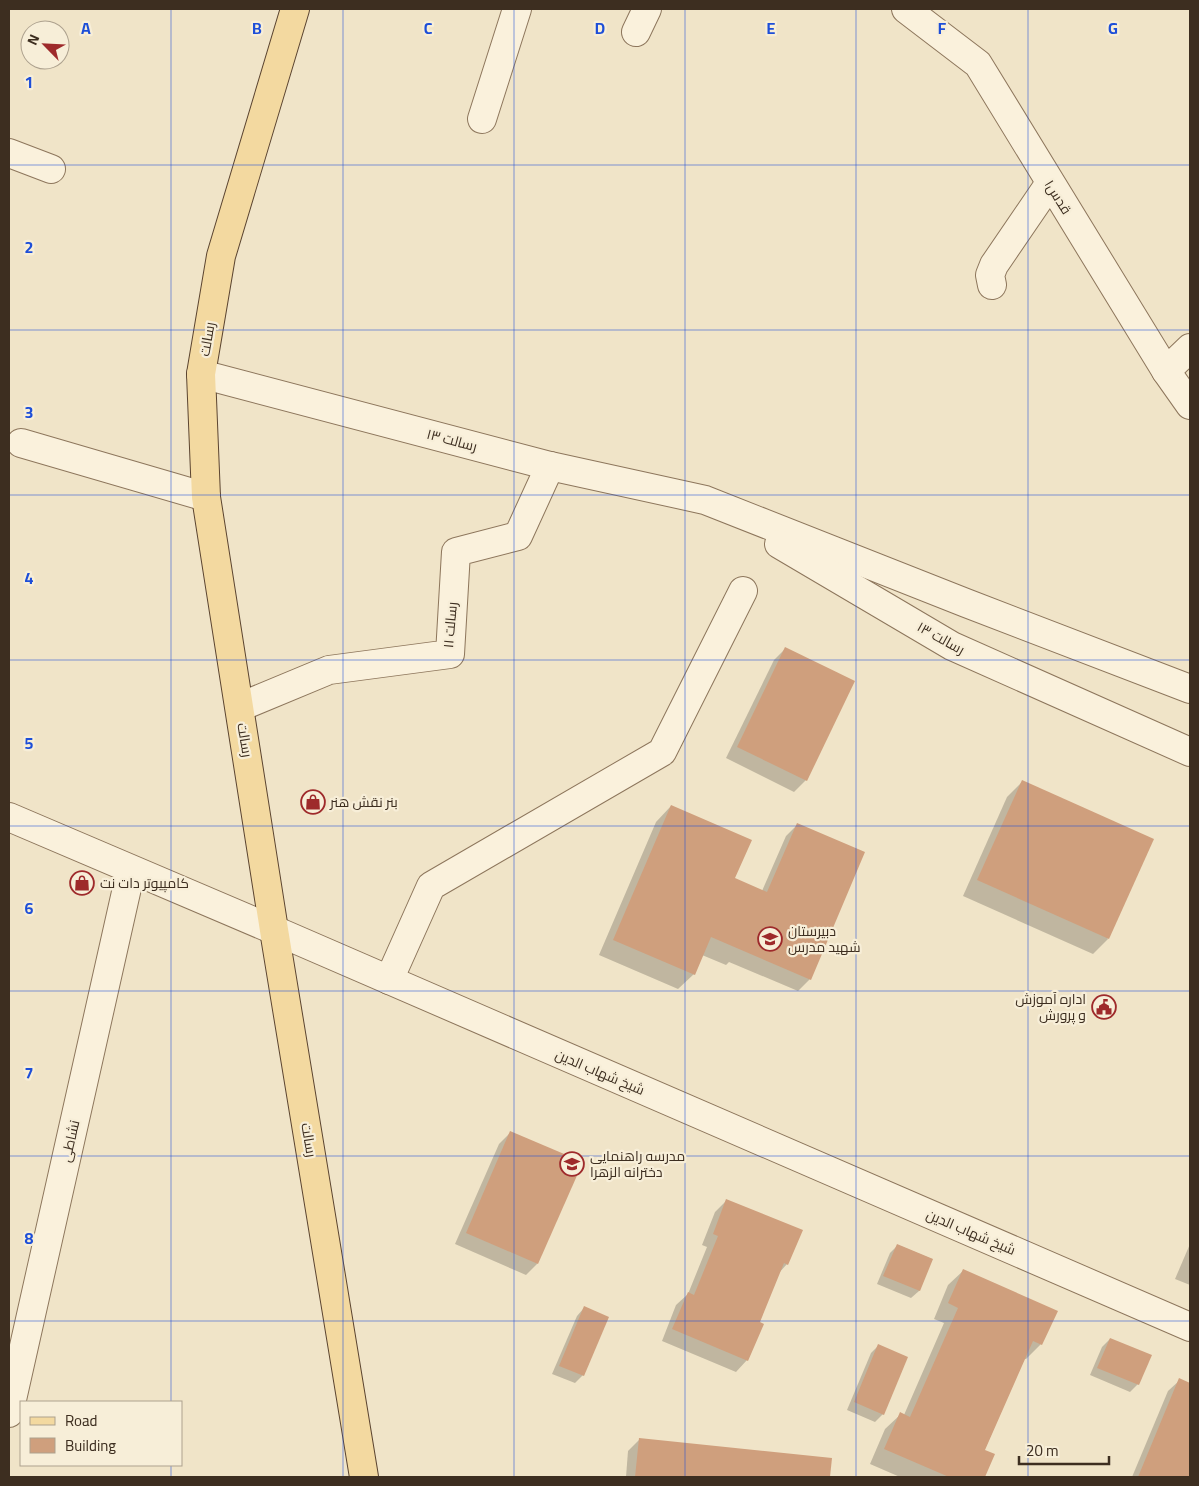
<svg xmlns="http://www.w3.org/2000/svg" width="1199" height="1486" font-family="Georgia,Cairo,serif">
<rect width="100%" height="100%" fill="#f0e4c8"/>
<g fill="#0003">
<polygon points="785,649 806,780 794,792 726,758 774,660"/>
<polygon points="1022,782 1108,939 1093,954 963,896 1007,797"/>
<polygon points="671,806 734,879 762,891 786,836 797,825 810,979 798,991 729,962 726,965 702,955 694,974 678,989 599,955 656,822"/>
<polygon points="511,1132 537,1264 526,1275 455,1244 499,1144"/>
<polygon points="727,1200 787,1264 778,1274 758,1323 747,1360 736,1372 662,1341 676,1305 688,1294 707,1247 702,1245 715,1212"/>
<polygon points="1190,1244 1190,1285 1175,1279"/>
<polygon points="898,1245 932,1259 919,1291 911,1298 877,1284 890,1253"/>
<polygon points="964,1270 1041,1344 1026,1359 1024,1359 984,1451 993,1455 983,1477 900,1477 870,1464 885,1429 901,1414 904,1415 944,1323 934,1319 948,1285"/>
<polygon points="584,1308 583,1375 575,1383 552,1374 577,1316"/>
<polygon points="1110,1339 1138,1384 1130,1392 1090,1375 1102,1347"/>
<polygon points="878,1346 883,1414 875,1422 847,1410 871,1353"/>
<polygon points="1180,1380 1190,1384 1190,1477 1132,1477 1168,1391"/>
<polygon points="640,1439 831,1459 829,1477 626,1477 628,1451"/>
</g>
<g fill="#cf9f7d">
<polygon points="785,647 855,681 807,781 737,747"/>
<polygon points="1022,780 1154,839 1109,939 977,880"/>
<polygon points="671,805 752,840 735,878 767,892 797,823 865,852 811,980 711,937 695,975 613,940"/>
<polygon points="510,1131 583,1162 538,1264 466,1233"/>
<polygon points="726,1199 803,1230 788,1265 784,1263 760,1322 764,1324 748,1361 672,1329 688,1292 694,1295 718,1236 713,1234"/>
<polygon points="897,1244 933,1259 920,1291 883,1276"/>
<polygon points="963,1269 1058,1311 1042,1345 1033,1341 985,1450 995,1454 985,1477 949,1477 884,1449 900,1412 910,1417 958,1308 948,1303"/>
<polygon points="584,1306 609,1317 584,1376 559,1366"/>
<polygon points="1110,1338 1152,1355 1139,1385 1097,1368"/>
<polygon points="878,1344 908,1357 884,1415 854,1402"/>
<polygon points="1179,1378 1190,1383 1190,1477 1138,1477"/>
<polygon points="639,1438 832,1458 830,1477 635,1477"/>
</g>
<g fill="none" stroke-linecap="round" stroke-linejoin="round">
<g stroke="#8d765c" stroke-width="30">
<g id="minor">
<polyline points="906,9 978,64 1166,371 1190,405"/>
<polyline points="636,32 647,9"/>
<polyline points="482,119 517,9"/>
<polyline points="9,153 51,169"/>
<polyline points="992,285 990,275 994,265 1050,183"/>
<polyline points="1166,371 1190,348"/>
<polyline points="201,374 550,466 705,500 966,603 1190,689"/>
<polyline points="21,443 206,497"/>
<polyline points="779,544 952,646 1190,752"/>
<polyline points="240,707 329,670 450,654 456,552 518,536 550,466"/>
<polyline points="9,817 274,930 1190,1327"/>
<polyline points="389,980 431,886 662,752 743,591"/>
<polyline points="9,1413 131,870"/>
</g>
</g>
<g stroke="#5b4430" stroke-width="30">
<polyline id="major" points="295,9 221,256 201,374 206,497 274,930 364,1477"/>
</g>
<use href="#minor" stroke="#faf1dc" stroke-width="28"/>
<use href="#major" stroke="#f3d9a0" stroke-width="28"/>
</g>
<path fill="none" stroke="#1d4ed8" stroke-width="1" stroke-opacity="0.55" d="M171,9V1402M343,9V1477M514,9V1477M685,9V1477M856,9V1477M1028,9V1477M9,165H1190M9,330H1190M9,495H1190M9,660H1190M9,826H1190M9,991H1190M9,1156H1190M9,1321H1190M171,1465V1477"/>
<defs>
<g id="shop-ring" transform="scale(1.25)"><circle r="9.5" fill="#f7eed8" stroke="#9e2a2b" stroke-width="1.5"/><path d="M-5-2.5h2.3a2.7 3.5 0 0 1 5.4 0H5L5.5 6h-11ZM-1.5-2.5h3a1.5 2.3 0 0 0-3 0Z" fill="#9e2a2b"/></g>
<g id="school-ring" transform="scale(1.25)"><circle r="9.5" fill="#f7eed8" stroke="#9e2a2b" stroke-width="1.5"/><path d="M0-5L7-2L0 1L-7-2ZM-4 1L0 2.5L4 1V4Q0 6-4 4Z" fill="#9e2a2b"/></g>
<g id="civic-ring" transform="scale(1.25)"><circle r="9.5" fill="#f7eed8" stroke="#9e2a2b" stroke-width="1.5"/><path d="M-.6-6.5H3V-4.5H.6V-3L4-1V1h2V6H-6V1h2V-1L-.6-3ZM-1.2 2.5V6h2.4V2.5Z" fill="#9e2a2b"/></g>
</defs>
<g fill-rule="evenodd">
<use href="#shop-ring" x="313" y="802"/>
<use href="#shop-ring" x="82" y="883"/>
<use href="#school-ring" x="770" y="939"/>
<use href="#civic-ring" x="1104" y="1007"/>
<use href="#school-ring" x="572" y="1164"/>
</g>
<g text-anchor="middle" stroke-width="4.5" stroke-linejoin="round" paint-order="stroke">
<g font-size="14" fill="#3d2e20" stroke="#f7eed8">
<text transform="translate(1058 197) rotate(58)" y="5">قدس۱</text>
<text transform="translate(207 339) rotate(-80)" y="5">رسالت</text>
<text transform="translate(452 440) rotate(15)" y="5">رسالت ۱۳</text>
<text transform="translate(450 625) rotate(-85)" y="5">رسالت ۱۱</text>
<text transform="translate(941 638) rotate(29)" y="5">رسالت ۱۳</text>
<text transform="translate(245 740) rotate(81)" y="5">رسالت</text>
<text transform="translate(600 1072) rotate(23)" y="5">شیخ شهاب الدین</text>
<text transform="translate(309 1140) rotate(81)" y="5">رسالت</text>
<text transform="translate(70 1141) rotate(-77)" y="5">نشاطی</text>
<text transform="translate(971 1232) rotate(23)" y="5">شیخ شهاب الدین</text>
</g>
<g font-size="14" fill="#3d2e20" stroke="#f7eed8" text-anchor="start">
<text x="330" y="807">بنر نقش هنر</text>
<text x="100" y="888">کامپیوتر دات نت</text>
<text x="788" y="936">دبیرستان<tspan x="788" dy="16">شهید مدرس</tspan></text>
<text x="1086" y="1004" text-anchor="end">اداره آموزش<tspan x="1086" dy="16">و پرورش</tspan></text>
<text x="590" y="1161">مدرسه راهنمایی<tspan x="590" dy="16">دخترانه الزهرا</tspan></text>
</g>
</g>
<g font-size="16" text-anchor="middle" font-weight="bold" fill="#1d4ed8" stroke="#f7eed8" stroke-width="4.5" stroke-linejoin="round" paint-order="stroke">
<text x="86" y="34">A</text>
<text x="257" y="34">B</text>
<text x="428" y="34">C</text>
<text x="600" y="34">D</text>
<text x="771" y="34">E</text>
<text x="942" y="34">F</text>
<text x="1113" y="34">G</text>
<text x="29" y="88">1</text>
<text x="29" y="253">2</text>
<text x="29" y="418">3</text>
<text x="29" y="584">4</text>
<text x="29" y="749">5</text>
<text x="29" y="914">6</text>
<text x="29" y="1079">7</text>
<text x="29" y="1244">8</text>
</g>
<rect width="1199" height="1486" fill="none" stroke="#3d2e20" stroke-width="20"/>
<rect x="20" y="1401" width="162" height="65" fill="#f7eed8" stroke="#ada18e"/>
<rect x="30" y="1417" width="25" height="8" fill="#f3d9a0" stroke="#ada18e"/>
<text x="65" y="1426" font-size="15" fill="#3d2e20">Road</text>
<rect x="30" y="1438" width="25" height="15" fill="#cf9f7d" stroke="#ada18e"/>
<text x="65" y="1451" font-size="15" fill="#3d2e20">Building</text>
<g transform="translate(45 45) rotate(294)"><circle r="24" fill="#f7eed8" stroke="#ada18e"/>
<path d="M0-4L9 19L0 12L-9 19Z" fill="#9e2a2b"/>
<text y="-8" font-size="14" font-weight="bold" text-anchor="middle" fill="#3d2e20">N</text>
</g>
<path d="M1019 1456v8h90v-8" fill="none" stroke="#3d2e20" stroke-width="2.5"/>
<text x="1026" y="1456" font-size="15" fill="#3d2e20" stroke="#f7eed8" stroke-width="4" paint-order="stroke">20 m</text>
</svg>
